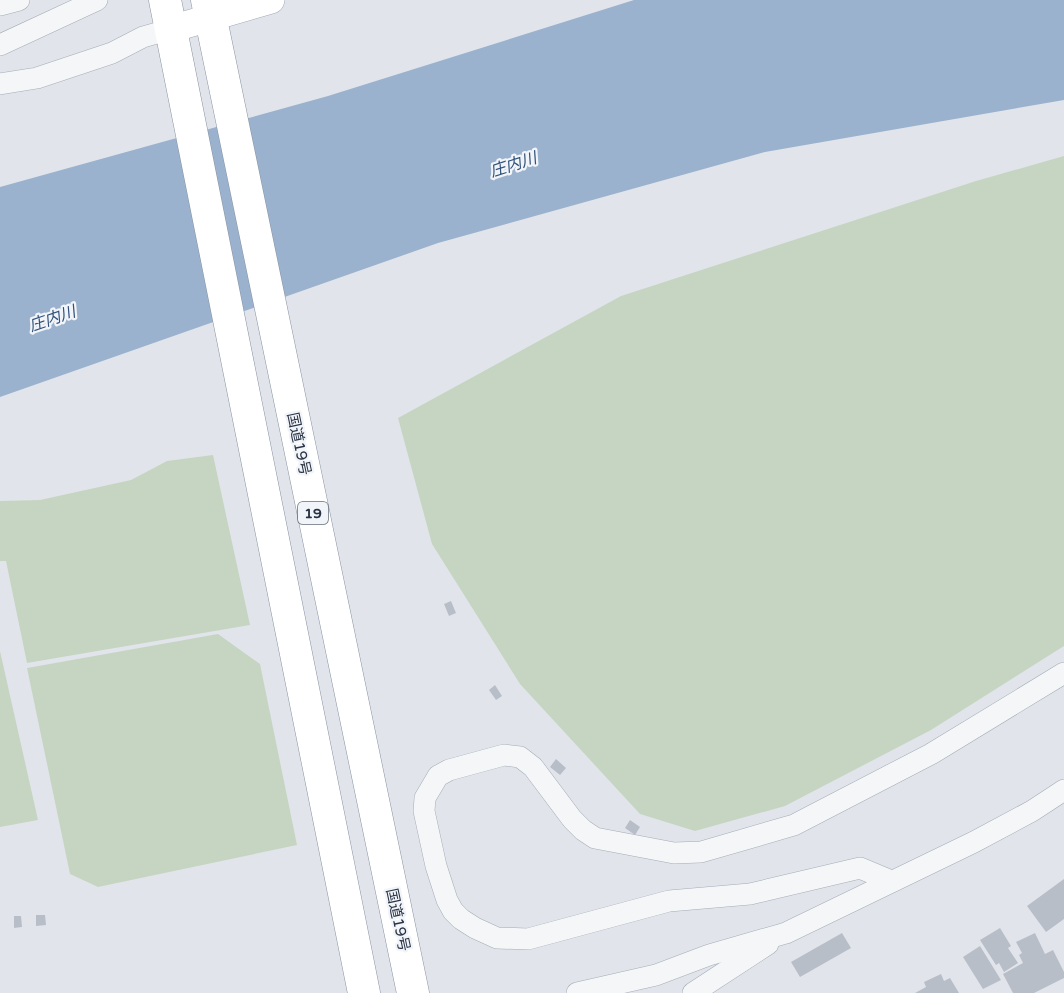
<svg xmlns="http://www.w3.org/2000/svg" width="1064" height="993" font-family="'Varela Round','Noto Sans JP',sans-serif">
<rect width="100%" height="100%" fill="#e1e5eb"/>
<g fill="#c6d5c2">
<polygon points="1064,156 1064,646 931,730 785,806 695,831 640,814 520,684 432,544 398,418 621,296 976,181"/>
<polygon points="213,455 250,625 27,663 6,561 0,561 0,501 40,500 131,480 167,461"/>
<polygon points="218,634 260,664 297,845 98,887 70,874 27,668"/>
<polygon points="0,651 38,820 0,827"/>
</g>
<polygon fill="#9ab2cd" points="634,0 1064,0 1064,100 765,152 438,243 0,397 0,187 328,96"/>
<g fill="#b8bec8">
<polygon points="451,601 456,613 449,616 444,604"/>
<polygon points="495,685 502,696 496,700 489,690"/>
<polygon points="556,759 566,768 560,775 550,767"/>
<polygon points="630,820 640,827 635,835 625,828"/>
<polygon points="1064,879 1064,919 1046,932 1027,906"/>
<polygon points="36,915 45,915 46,925 36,926"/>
<polygon points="14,916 21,916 22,927 14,928"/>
<polygon points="1000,928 1011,946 1008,948 1018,963 1004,972 999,963 996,965 980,940"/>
<polygon points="842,933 851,948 800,977 791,962"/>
<polygon points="1035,933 1045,954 1053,950 1064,972 1064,978 1034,993 1013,993 1003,974 1023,963 1019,955 1022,953 1016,942"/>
<polygon points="980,946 1001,980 983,989 963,957"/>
<polygon points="941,974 944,981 950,978 959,993 915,993 926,987 924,982"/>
</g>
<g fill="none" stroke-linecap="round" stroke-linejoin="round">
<g stroke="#a6acb5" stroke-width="22">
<g id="minor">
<polyline points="0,5 19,0"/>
<polyline points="0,45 97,0"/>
<polyline points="0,84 37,78 112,53 143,37 171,29"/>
<polyline points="891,881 860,868 750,894 669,901 528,939 497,938 475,928 461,919 453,911 447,900 436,866 424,811 425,798 438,776 449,770 504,755 520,757 533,767 572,819 583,830 595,838 674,853 701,852 794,825 931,754 1064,673"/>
<polyline points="577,993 656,975 709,955 786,933 974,842 1032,811 1064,790"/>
<polyline points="693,993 768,944"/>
</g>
</g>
<g stroke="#9fa9b7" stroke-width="28">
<polyline id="major" points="171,29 271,0"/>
</g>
<g stroke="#8792a2" stroke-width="33">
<g id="highway">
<polyline points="165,0 364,993"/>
<polyline points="207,0 413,993"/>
</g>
</g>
<use href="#minor" stroke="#f4f6f8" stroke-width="21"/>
<use href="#major" stroke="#fff" stroke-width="27"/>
<use href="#highway" stroke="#fff" stroke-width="32"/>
</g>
<g text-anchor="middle" stroke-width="4.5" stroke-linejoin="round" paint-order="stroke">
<rect fill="#f1f4f8" stroke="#646c79" stroke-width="1.5" x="298" y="502" width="30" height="22" rx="4.5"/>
<g font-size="14" font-weight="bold" fill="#283243">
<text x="313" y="518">19</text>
</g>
<g font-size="15" fill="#283243" stroke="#f1f4f8">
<text transform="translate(299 444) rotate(78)" y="5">国道19号</text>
<text transform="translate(398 920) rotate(78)" y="5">国道19号</text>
</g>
<g font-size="16" font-style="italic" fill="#2f507a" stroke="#f1f4f8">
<text transform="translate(513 164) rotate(-18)" y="6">庄内川</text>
<text transform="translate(52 318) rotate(-19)" y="6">庄内川</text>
</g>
</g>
</svg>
